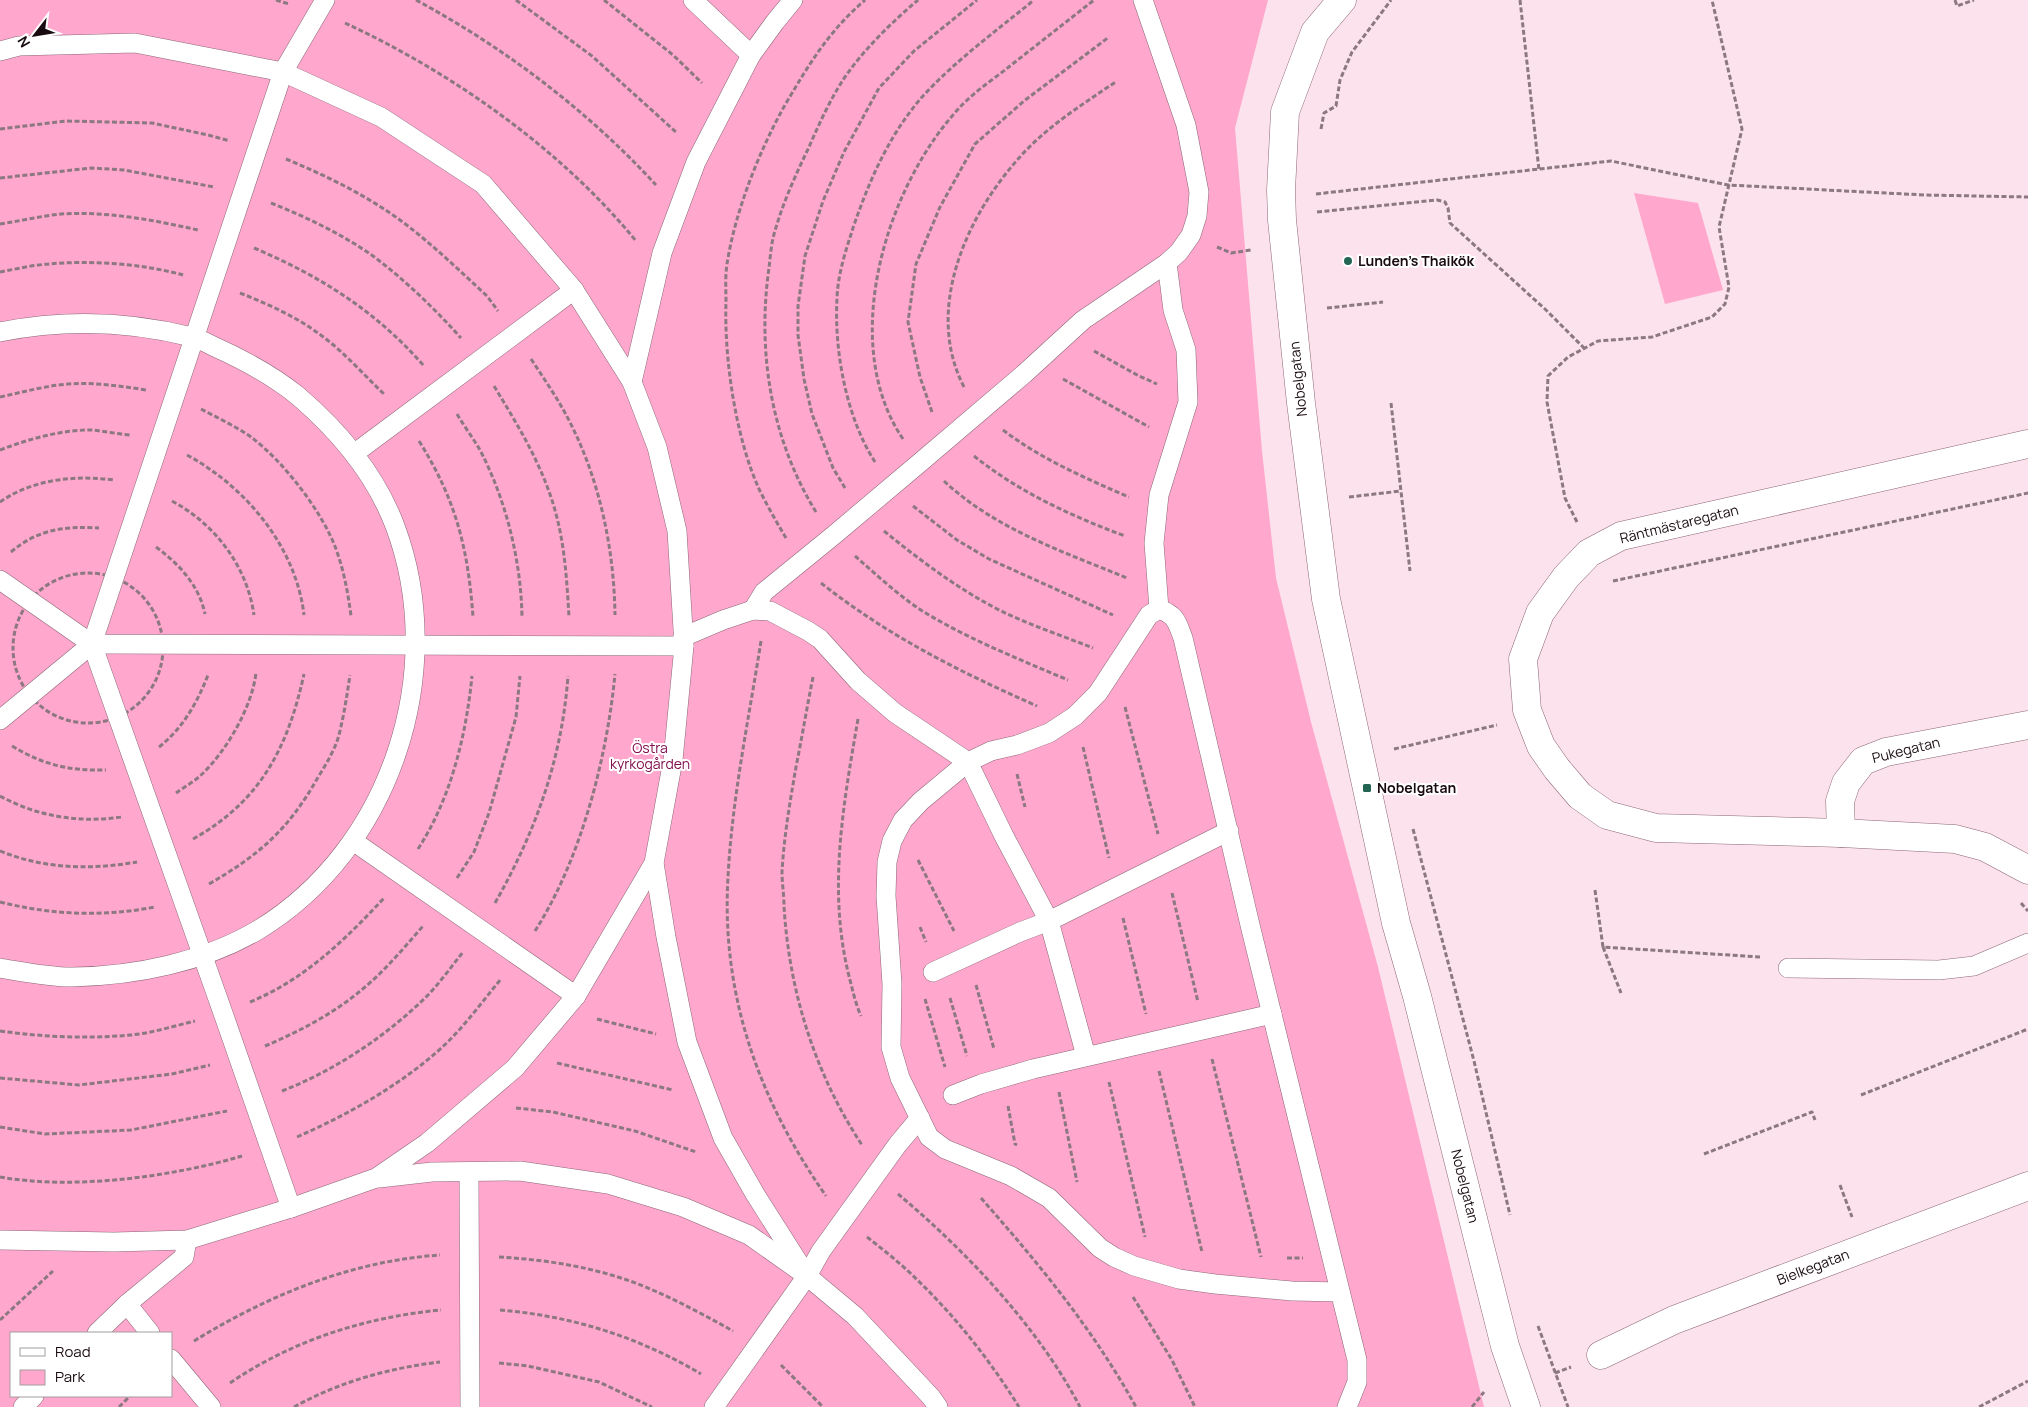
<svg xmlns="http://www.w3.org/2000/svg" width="2028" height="1407" font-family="Manrope,sans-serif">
<rect width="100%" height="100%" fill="#fce2ec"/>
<g fill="#ffa7cd" fill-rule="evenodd">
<path d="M0,0H1268L1235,128L1262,451L1276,578L1311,722L1378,967L1484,1407H0ZM11,1333H171V1396H11Z"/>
<polygon points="1634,193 1698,203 1723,290 1665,304"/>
</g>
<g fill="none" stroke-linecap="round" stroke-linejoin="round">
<g stroke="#8c6676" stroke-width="20">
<g id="service">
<polyline points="693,0 751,55"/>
<polyline points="0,51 19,46 135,43 283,72 381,117 483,184 574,290 632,382 657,447 677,531 684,646 673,760 654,863 666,937 687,1042 723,1138 755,1194 807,1276 855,1316 931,1397 938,1407"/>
<path d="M0,332C65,319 128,321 192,337C200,339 207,343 215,347C244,360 272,375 298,396C340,432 375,473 395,526C449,670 392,849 258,930C204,962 135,976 72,977C48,977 24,972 0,968"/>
<polyline points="632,382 662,253 696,162 751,55 775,22 793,0"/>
<polyline points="355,453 574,290"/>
<polyline points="0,580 92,644 684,646"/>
<polyline points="1159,609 1154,543 1159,495 1188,402 1186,350 1173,310 1167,263"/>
<polyline points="753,610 764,592 834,535 923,460 1024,374 1083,320 1167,263 1179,252 1191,235 1197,216 1199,192 1186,125 1143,0"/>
<polyline points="683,637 723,620 753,610 770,611 808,631 820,639 858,681 895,713 968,762 1004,836 1049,921 1086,1056"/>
<polyline points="92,644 223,1013 291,1208"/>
<polyline points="0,720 92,644 283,72 325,0"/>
<polyline points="353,841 576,996"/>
<polyline points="1788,968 1939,970 1974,966 2028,943"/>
<polyline points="933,972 1020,932 1049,921 1229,831"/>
<polyline points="953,1095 981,1084 1033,1069 1272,1014"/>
<polyline points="469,1172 470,1407"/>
<polyline points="379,1178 432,1172 520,1171 608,1184 683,1207 749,1235 800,1271"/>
<polyline points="0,1240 114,1242 187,1240 291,1208 376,1178 427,1143 515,1068 576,996 654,863"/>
<path d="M1340,1292L1292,1291L1215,1284L1179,1279L1134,1266L1114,1257L1100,1248L1049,1198L1011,1176L945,1149L929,1137L900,1078L891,1047L892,984L886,896L887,862L892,841L903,820L921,801L968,762L991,751L1017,745L1049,733L1075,716L1098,693L1149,615L1159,609C1176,615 1177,622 1183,638L1250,925L1357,1360V1382L1347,1407"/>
<polyline points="127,1304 150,1333"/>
<polyline points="97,1333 127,1304 184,1257 187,1240"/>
<polyline points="171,1359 211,1407"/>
<polyline points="23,1407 34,1396"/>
<polyline points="714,1407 807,1276 821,1251 898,1144 920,1118"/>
</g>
</g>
<g stroke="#8c6676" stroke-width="29">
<g id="minor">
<polyline points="1342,0 1315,32 1285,112 1281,190 1282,220 1301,403 1326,599 1396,923 1417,996 1505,1346 1526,1407"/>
<polyline points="2028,444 1621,536 1589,553 1566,577 1540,613 1523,659 1527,710 1541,746 1557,769 1580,796 1607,815 1656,828 1841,833 1955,839 1985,847 2028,870"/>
<polyline points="1841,833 1840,801 1846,783 1863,761 1886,752 2028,725"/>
<polyline points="1601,1355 1674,1320 2028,1186"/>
</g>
</g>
<g stroke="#8c7880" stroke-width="3" stroke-dasharray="5 2.5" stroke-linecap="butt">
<polyline points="276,0 289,4"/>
<path d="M416,0C505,48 588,111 656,185"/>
<polyline points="516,0 592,56 677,133"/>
<polyline points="604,0 673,55 702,83"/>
<polyline points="1520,0 1539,170"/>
<polyline points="1955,0 1957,6 1974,0"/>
<path d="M345,23C451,72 561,149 636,241"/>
<polyline points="0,129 66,121 152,123 208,135 230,141"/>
<polyline points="1321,129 1324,113 1336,106 1340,80 1352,52 1391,0"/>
<path d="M286,159C327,176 368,196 404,223C433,245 460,271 487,296L498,311"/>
<polyline points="0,178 91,168 124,170 214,187"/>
<polyline points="1316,194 1611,161 1728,185 1925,195 2028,197"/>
<path d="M271,203C306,217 342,234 373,256C405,280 434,308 461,338"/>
<polyline points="1317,212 1437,200 1445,202 1448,208 1450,223 1546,310 1584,348"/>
<path d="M0,224C20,221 41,216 61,214C106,211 154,220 198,230"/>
<polyline points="1217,247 1231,253 1251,250"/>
<path d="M254,248C320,276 376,311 424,366"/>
<path d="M0,272C16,269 33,265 49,264C91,260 144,264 183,275"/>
<path d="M240,293C268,304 297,317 322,336C345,353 364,375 384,394"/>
<polyline points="1327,308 1383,302"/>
<polyline points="1094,351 1139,376 1157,384"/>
<path d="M531,359C541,374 551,389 560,404C597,467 614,543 615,615"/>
<polyline points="1063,379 1149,427"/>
<path d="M494,386C519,427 544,468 556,514C565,547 567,583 569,617"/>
<path d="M964,387C924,310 966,217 1019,158C1046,127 1083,104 1117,81"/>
<path d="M0,397C23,392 45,386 68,384C94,382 120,386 146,390"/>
<polyline points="1391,403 1410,571"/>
<path d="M201,409C218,418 235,426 251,437C283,461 322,511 336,549C344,571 348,593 351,616"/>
<polyline points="932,412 920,377 908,322 916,264 940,207 975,144 1024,101 1109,37"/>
<path d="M457,414C464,426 473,438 480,450C506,500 521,560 522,617"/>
<path d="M1003,430C1041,459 1085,478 1129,497"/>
<path d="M903,439C837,342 887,182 963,104C977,90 995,78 1010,66C1038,44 1066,22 1094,0"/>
<path d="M419,441C456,500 468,548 473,617"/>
<path d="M0,450C29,439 60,430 91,430C104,431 117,434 130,435"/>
<path d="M187,455C246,487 296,547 304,615"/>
<path d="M974,456C1019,492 1071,516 1125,536"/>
<path d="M875,462C846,417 834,350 837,298C838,273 846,250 853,228C869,181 889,135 922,97C955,61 996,31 1034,0"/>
<path d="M944,481C995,529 1064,552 1127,578"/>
<polyline points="845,488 833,468 812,414 804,379 798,335 798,306 805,256 823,201 844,152 879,88 914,51 977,0"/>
<polyline points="1349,497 1401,491"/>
<path d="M172,501C215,524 247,566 254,615"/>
<path d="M0,502C33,479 75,475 114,480"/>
<polyline points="913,506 957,540 989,559 1113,615"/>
<path d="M816,512C771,439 757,352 769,268C770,259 771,248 773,238C781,207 795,176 809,147C819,124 830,100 843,80C863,50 891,23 918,0"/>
<polyline points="1577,522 1565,498 1547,402 1548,376 1568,357 1598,341 1652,337 1712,317 1725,304 1729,287 1719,227 1742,129 1712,0"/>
<path d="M884,531C921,561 958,589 1001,611C1030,625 1063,636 1093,648"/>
<path d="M786,538C777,523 768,507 760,491C736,440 724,359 726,302C726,290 725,277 727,264C735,212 759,151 785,105C809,64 829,31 865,0"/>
<path d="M156,547C179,564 199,585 205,614"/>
<path d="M11,552C38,529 65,526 99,528"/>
<path d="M855,556C878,576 902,599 929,615C973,641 1021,660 1068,680"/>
<circle cx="88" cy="648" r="75"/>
<polyline points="1613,581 2028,493"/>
<path d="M821,583C890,637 958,671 1037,706"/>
<path d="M761,641C749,718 732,798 728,877C721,995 759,1100 826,1196"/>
<path d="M813,677C807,707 802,737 796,767C790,802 784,836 782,872C782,883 784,895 784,906C789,991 815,1074 862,1145"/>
<polyline points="1125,707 1158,834"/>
<path d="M858,719C843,806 827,893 850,980C853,992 856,1005 861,1016"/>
<path d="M12,746C44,765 69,771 106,770"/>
<path d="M159,747C183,728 197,703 208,675"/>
<polyline points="1083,747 1109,858"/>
<polyline points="1394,749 1497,725"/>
<polyline points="1017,774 1025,807"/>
<path d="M176,793C184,787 194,782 201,775C226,752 252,707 256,673"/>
<path d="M0,796C38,817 80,823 122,817"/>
<polyline points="1413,829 1474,1061 1510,1215"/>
<path d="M193,839C261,801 288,747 304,674"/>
<path d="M418,849C451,798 466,736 472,676"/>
<path d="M0,851C44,869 91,870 137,862"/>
<polyline points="918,860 954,931"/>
<polyline points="457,878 474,852 489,813 516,717 520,676"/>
<path d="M209,884C259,855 288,830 317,779C325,766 335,750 339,735C344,715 347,695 350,675"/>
<polyline points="1595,890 1603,947 1760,957"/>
<polyline points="1172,893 1198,1002"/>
<path d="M0,902C52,915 103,917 155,907"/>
<path d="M495,903C536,831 562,758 568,676"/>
<polyline points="2021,903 2028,911"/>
<polyline points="1123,918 1146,1014"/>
<polyline points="920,927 926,942"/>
<path d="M535,931C581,859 607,758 615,674"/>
<polyline points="1603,947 1621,993"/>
<polyline points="976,985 994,1049"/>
<polyline points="950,998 967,1056"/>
<polyline points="925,999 945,1067"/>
<path d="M250,1002C304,980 346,939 384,898"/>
<polyline points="597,1019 656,1034"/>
<path d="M0,1031C44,1037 87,1039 131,1035C152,1033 174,1026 195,1021"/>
<path d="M265,1046C298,1032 331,1015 359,992C383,973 403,949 423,926"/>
<polyline points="1212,1059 1261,1257"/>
<polyline points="557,1063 673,1090"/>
<polyline points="1159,1071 1202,1252"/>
<polyline points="0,1078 79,1085 172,1074 210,1065"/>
<polyline points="1109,1082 1145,1237"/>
<path d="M282,1091C336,1070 388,1035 429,994C441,981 452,966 463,952"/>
<polyline points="1059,1092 1077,1182"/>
<polyline points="1861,1095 2028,1029"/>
<polyline points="1008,1106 1015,1144 1017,1145"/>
<polyline points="516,1108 553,1112 635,1131 696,1152"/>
<polyline points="0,1127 45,1134 131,1130 227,1111"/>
<path d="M297,1137C347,1115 397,1087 438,1051C462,1030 481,1003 501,979"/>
<polyline points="1704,1154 1812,1112 1815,1120"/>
<path d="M0,1177C72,1190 172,1177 242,1156"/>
<polyline points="1840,1185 1852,1217"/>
<path d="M898,1194C966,1251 1039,1328 1080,1407"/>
<path d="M981,1198C1039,1264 1093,1329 1136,1407"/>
<path d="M867,1237C881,1248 895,1259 908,1271C951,1311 988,1357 1019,1407"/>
<path d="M499,1257C552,1260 606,1269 655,1291C682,1303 708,1317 733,1331"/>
<polyline points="1287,1258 1303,1258"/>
<polyline points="1133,1297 1172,1360 1195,1407"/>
<path d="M500,1310C572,1316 639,1337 701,1374"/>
<polyline points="0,1320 53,1271"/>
<polyline points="1538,1326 1568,1407"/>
<path d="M194,1341C269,1295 351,1261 440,1255"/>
<polyline points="499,1363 528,1366 599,1382 652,1407"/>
<polyline points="781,1365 823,1407"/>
<polyline points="1555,1373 1571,1367"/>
<path d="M230,1383C293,1340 366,1317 441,1310"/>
<polyline points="119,1407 130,1396"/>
<path d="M294,1407C339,1382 389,1368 440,1362"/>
<polyline points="1472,1407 1484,1392"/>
<polyline points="1979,1407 2028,1381"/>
</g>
<use href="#service" stroke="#fff" stroke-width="19"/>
<use href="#minor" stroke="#fff" stroke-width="28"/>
</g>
<g fill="#236452" stroke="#fff" stroke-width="2">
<circle cx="1348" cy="261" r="5"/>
<rect x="1362" y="783" width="10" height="10" rx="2.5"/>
</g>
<g text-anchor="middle" stroke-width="4" stroke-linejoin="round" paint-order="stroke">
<g font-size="14" font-weight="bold" fill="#190b11" stroke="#fff" text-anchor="start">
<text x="1358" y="266">Lunden's Thaikök</text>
<text x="1377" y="793">Nobelgatan</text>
</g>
<g font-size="14" fill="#190b11" stroke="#fff">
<text transform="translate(1298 379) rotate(-96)" y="5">Nobelgatan</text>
<text transform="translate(1679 524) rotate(-14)" y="5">Räntmästaregatan</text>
<text transform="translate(1906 750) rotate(-14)" y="5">Pukegatan</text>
<text transform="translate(1465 1186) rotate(76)" y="5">Nobelgatan</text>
<text transform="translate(1813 1267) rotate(-21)" y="5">Bielkegatan</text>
</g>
<g font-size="14" fill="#801051" stroke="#fff">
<text x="650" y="753">Östra<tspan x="650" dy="16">kyrkogården</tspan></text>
</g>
</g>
<rect x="10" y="1332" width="162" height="65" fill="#ffffff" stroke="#a39da0"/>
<rect x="20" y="1348" width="25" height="8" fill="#ffffff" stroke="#a39da0"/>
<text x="55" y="1357" font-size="15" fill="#190b11">Road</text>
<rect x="20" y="1370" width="25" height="15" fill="#ffa7cd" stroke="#a39da0"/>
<text x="55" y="1382" font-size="15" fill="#190b11">Park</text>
<g transform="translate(35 35) rotate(239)" stroke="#ffffff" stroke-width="4" paint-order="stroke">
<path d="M0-4L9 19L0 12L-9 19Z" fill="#190b11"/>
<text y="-8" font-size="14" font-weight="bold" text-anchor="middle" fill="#190b11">N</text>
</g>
</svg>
